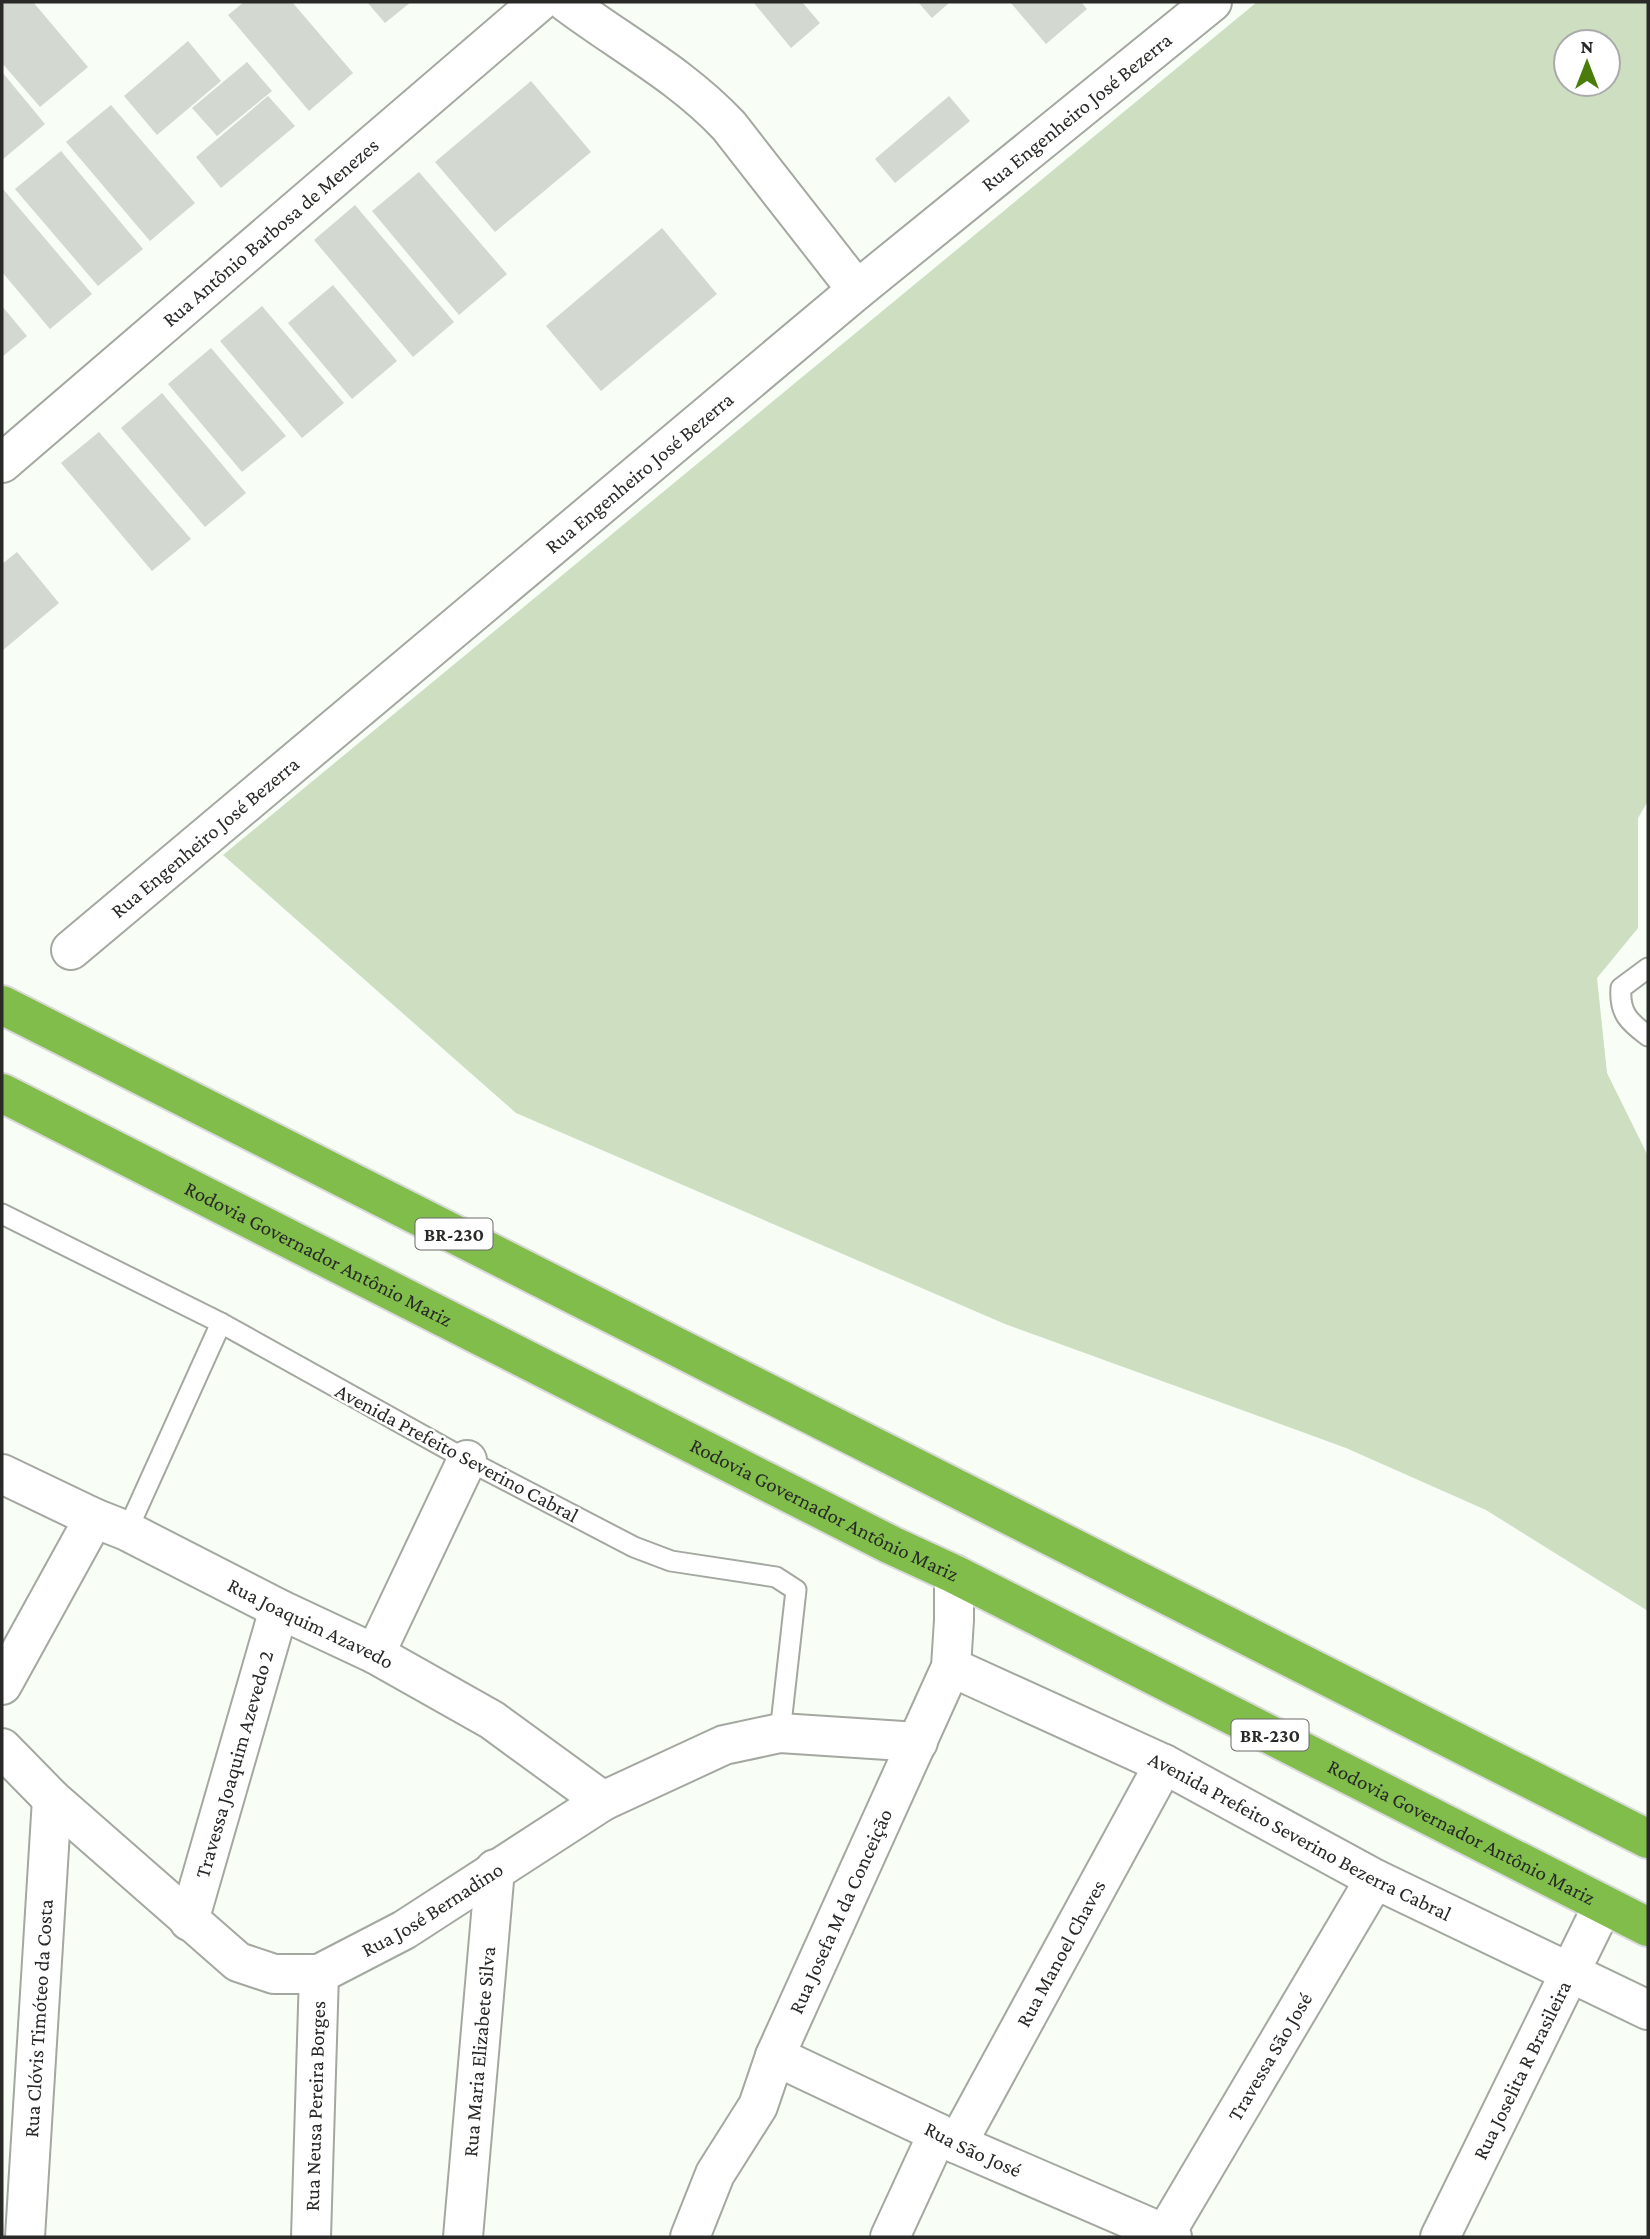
<svg xmlns="http://www.w3.org/2000/svg" width="1650" height="2239" font-family="'Crimson Pro',serif">
<rect width="100%" height="100%" fill="#f8fdf5"/>
<path fill="#cddec1" fill-rule="evenodd" d="M1257,2H1648V801L1638,818V928L1597,978L1607,1073L1648,1156V1611L1486,1510L1346,1448L1005,1324L516,1113L223,855ZM1566,42H1608V84H1566Z"/>
<g fill="#d3d8d0">
<polygon points="2,2 33,2 88,67 40,107 2,63"/>
<polygon points="244,2 292,2 353,73 309,111 228,15"/>
<polygon points="367,2 411,2 385,23"/>
<polygon points="755,2 802,2 820,23 791,48 754,3"/>
<polygon points="918,2 950,2 932,18"/>
<polygon points="1010,2 1081,2 1087,9 1046,44"/>
<polygon points="188,41 221,81 157,135 124,96"/>
<polygon points="247,62 272,91 217,136 192,108"/>
<polygon points="2,72 45,124 2,160"/>
<polygon points="531,81 591,152 495,232 435,162"/>
<polygon points="268,96 295,126 221,188 196,157"/>
<polygon points="949,96 970,121 895,183 875,159"/>
<polygon points="111,105 195,203 150,241 66,142"/>
<polygon points="61,151 143,249 98,286 15,189"/>
<polygon points="419,172 507,274 459,315 372,211"/>
<polygon points="3,189 92,294 50,329 2,272"/>
<polygon points="355,205 454,322 413,357 314,240"/>
<polygon points="662,228 717,294 601,391 546,326"/>
<polygon points="333,285 397,361 352,399 288,323"/>
<polygon points="2,306 27,336 2,357"/>
<polygon points="262,306 344,403 302,438 220,341"/>
<polygon points="211,348 286,436 242,472 168,384"/>
<polygon points="162,393 246,493 205,527 121,428"/>
<polygon points="99,432 191,539 152,571 61,463"/>
<polygon points="17,552 59,603 2,651 2,564"/>
</g>
<g fill="none" stroke-linecap="round" stroke-linejoin="round">
<g stroke="#a3a8a0" stroke-width="23">
<g id="lane">
<path d="M1648,968L1621,988C1619,1013 1629,1022 1648,1036"/>
<polyline points="2,1214 221,1323 467,1460 634,1547 671,1561 776,1577 796,1590 780,1733"/>
<polyline points="127,1531 221,1323"/>
</g>
</g>
<g stroke="#a3a8a0" stroke-width="42">
<g id="street">
<path d="M566,2C622,44 680,74 729,126L857,290"/>
<path id="s1" d="M2,463L539,2"/>
<path id="s2" d="M71,950L857,290L1212,2"/>
<path id="s3" d="M2,1474L94,1518L127,1531L279,1609L375,1654L492,1720L603,1801"/>
<polyline points="375,1654 467,1460"/>
<path id="s4" d="M951,1667L1164,1764L1375,1879L1648,2010"/>
<polyline points="2,1685 94,1518"/>
<path id="s5" d="M2,1748L52,1799L238,1962L274,1974H319L404,1930L603,1801L724,1745L780,1733L918,1742"/>
<path id="s6" d="M189,1921L279,1609"/>
<path id="s7" d="M775,2056L938,2133L957,2144L1172,2237"/>
<path id="s8" d="M957,2144L1164,1764"/>
<path id="s9" d="M1165,2234L1375,1879"/>
<path id="s10" d="M25,2237L52,1799"/>
<path id="s11" d="M311,2237L319,1974"/>
<path id="s12" d="M463,2237L495,1869"/>
<path id="s13" d="M690,2237L715,2174L758,2106L775,2056L951,1667L954,1620V1574"/>
<polyline points="890,2237 938,2133"/>
<path id="s14" d="M1440,2237L1603,1905"/>
</g>
</g>
<g stroke="#d8d9d8" stroke-width="42">
<g id="highway">
<polyline points="2,1005 1648,1839"/>
<path id="s15" d="M2,1093L891,1545L954,1574L1648,1927"/>
</g>
</g>
<use href="#lane" stroke="#fff" stroke-width="19"/>
<use href="#street" stroke="#fff" stroke-width="38"/>
<use href="#highway" stroke="#81bd4b" stroke-width="38"/>
</g>
<g text-anchor="middle" stroke-width="5" stroke-linejoin="round" paint-order="stroke">
<g fill="#fff" stroke="#696a68" stroke-width="2">
<rect x="415.5" y="1218.5" width="77" height="31" rx="5"/>
<rect x="1231.5" y="1719.5" width="77" height="31" rx="5"/>
</g>
<g font-size="19" font-weight="bold" fill="#292a27">
<text x="454" y="1241">BR-230</text>
<text x="1270" y="1742">BR-230</text>
</g>
<g font-size="21" fill="#292a27" stroke="#fff">
<text dy="7" stroke="none"><textPath href="#s2" startOffset="1309">Rua Engenheiro José Bezerra</textPath></text>
<text dy="7" stroke="none"><textPath href="#s1" startOffset="354">Rua Antônio Barbosa de Menezes</textPath></text>
<text dy="7" stroke="none"><textPath href="#s2" startOffset="742">Rua Engenheiro José Bezerra</textPath></text>
<text dy="7" stroke="none"><textPath href="#s2" startOffset="175">Rua Engenheiro José Bezerra</textPath></text>
<text dy="7" stroke="none"><textPath href="#s15" startOffset="355">Rodovia Governador Antônio Mariz</textPath></text>
<text transform="translate(457 1453) rotate(28)" y="7">Avenida Prefeito Severino Cabral</text>
<text dy="7" stroke="none"><textPath href="#s15" startOffset="922">Rodovia Governador Antônio Mariz</textPath></text>
<text dy="7" stroke="none"><textPath href="#s3" startOffset="343">Rua Joaquim Azavedo</textPath></text>
<text dy="7" stroke="none"><textPath href="#s6" startOffset="163">Travessa Joaquim Azevedo 2</textPath></text>
<text dy="7" stroke="none"><textPath href="#s15" startOffset="1636">Rodovia Governador Antônio Mariz</textPath></text>
<text dy="7" stroke="none"><textPath href="#s4" startOffset="388">Avenida Prefeito Severino Bezerra Cabral</textPath></text>
<text dy="7" stroke="none"><textPath href="#s5" startOffset="532">Rua José Bernadino</textPath></text>
<text dy="7" stroke="none"><textPath href="#s13" startOffset="360">Rua Josefa M da Conceição</textPath></text>
<text dy="7" stroke="none"><textPath href="#s8" startOffset="217">Rua Manoel Chaves</textPath></text>
<text dy="7" stroke="none"><textPath href="#s10" startOffset="219">Rua Clóvis Timóteo da Costa</textPath></text>
<text dy="7" stroke="none"><textPath href="#s12" startOffset="186">Rua Maria Elizabete Silva</textPath></text>
<text dy="7" stroke="none"><textPath href="#s9" startOffset="206">Travessa São José</textPath></text>
<text dy="7" stroke="none"><textPath href="#s14" startOffset="186">Rua Joselita R Brasileira</textPath></text>
<text dy="7" stroke="none"><textPath href="#s11" startOffset="131">Rua Neusa Pereira Borges</textPath></text>
<text dy="7" stroke="none"><textPath href="#s7" startOffset="219">Rua São José</textPath></text>
</g>
</g>
<rect width="1650" height="2239" fill="none" stroke="#292a27" stroke-width="7"/>
<g transform="translate(1587 63)"><circle r="33" fill="#ffffff" stroke="#a9aaa9" stroke-width="2"/>
<path d="M0-5L12 26L0 18L-12 26Z" fill="#497c0b"/>
<text y="-10" font-size="19" font-weight="bold" text-anchor="middle" fill="#292a27">N</text>
</g>
</svg>
